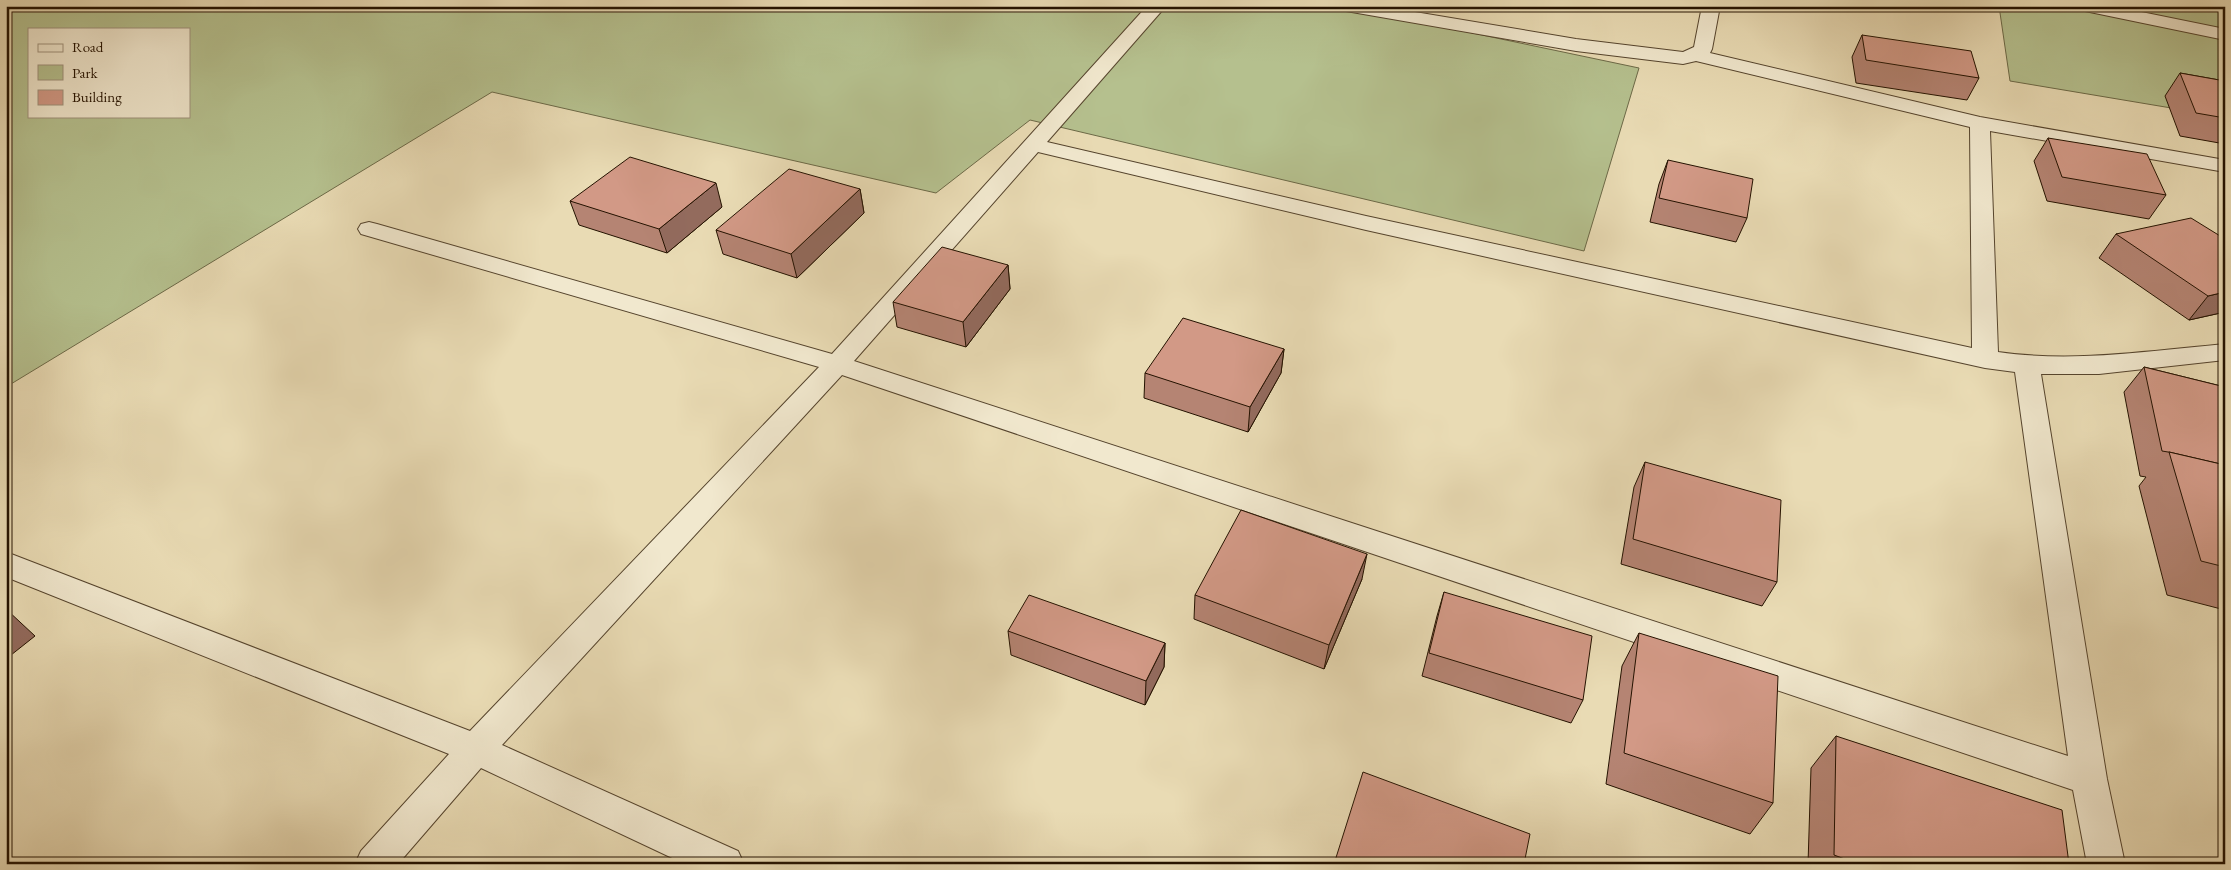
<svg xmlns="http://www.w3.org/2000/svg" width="2231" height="870" font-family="'EB Garamond',serif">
<rect width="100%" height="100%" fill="#e9dbb4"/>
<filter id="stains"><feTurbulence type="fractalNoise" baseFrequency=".004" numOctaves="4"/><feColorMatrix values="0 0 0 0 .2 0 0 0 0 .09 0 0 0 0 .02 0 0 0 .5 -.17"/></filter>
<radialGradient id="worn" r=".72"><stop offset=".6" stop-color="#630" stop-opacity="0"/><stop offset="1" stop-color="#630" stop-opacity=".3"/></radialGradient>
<g fill="#b5c08e" stroke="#6c6947" fill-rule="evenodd">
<path d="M6,6H1344L1639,68L1584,251L1030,120L936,193L492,92L6,387ZM29,29H189V116H29Z"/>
<polygon points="1999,6 2225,6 2225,117 2010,81"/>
</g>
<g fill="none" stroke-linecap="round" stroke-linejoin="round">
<g stroke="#55442d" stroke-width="2">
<g id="street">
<path d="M1147,6H1166L1047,142L1366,216L1972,348L1970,127L1696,61L1683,64L1576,51L1346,11L1340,10L1337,6H1379L1576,39L1683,52L1694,47L1702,6H1720L1712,49L1710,53L1980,117L2225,160V172L1990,131L1998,352C2073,363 2149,351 2225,344V360L2099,374H2041L2107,779L2125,864H2087L2073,790L842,375L502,745L738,851L744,864H685L481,768L398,864H355L361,851L449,754L6,577V552L470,731L819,367L361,234L358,229L361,224L369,222L377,224L832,354ZM1038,152L1366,230L1985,368L2015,372L2068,756L854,361Z"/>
<polygon points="2076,6 2112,6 2225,29 2225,40 2085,11 2079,10"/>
</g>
</g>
<use href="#street" fill="#f1e8ce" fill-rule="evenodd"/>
</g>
<g fill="#b58473" stroke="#241200">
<polygon points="1862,35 1979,78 1967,100 1856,83 1852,57"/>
<polygon points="2180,73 2225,81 2225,144 2180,136 2165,96"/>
<polygon points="2048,138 2166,195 2149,219 2047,201 2034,161"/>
<polygon points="1668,160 1747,218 1736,242 1650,222 1659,184"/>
<polygon points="860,189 864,213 797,278 723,254 716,230"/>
<polygon points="570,201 722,207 667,253 579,225"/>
<polygon points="2116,234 2222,237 2225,235 2225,312 2189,320 2099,258"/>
<polygon points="1008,265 1010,289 966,347 897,327 893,302"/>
<polygon points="1284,349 1281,373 1248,432 1144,398 1145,373"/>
<polygon points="2144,367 2225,387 2225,610 2167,595 2139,486 2146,477 2140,476 2124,392"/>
<polygon points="1645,462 1777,582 1762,606 1621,564 1634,487"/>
<polygon points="1362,579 1324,669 1194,619 1195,595"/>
<polygon points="1444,592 1583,700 1571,723 1422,676 1437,616"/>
<polygon points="1008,631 1165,643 1164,667 1145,705 1011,655"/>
<polygon points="1639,633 1773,803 1750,834 1606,784 1622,666"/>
<polygon points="1836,736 2069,864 1808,864 1811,768"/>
</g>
<g fill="#936b5e" stroke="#241200">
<polygon points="716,183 722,207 667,253 659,229"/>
<polygon points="860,189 864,213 797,278 791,254"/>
<polygon points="1008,265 1010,289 966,347 963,322"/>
<polygon points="2225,292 2225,312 2189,320 2208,296"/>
<polygon points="1284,349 1281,373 1248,432 1250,407"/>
<polygon points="1367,554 1362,579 1324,669 1329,645"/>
<polygon points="6,609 35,636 6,659"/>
<polygon points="1165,643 1164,667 1145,705 1146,681"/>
</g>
<g fill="#d29986" stroke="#241200">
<polygon points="1862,35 1971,51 1979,78 1866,60"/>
<polygon points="2180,73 2225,81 2225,118 2196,113"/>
<polygon points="2048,138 2147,154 2166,195 2062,177"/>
<polygon points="630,157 716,183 659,229 570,201"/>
<polygon points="1668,160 1753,179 1747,218 1659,198"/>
<polygon points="789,169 860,189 791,254 716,230"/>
<polygon points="2191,218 2225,239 2225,292 2208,296 2116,234"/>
<polygon points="942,247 1008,265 963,322 893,302"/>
<polygon points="1183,318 1284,349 1250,407 1145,373"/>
<polygon points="2144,367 2225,387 2225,465 2169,452 2168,452 2162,451"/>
<polygon points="2169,452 2225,465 2225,567 2201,561"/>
<polygon points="1645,462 1781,500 1777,582 1633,539"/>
<polygon points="1241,510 1367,554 1329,645 1195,595"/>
<polygon points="1444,592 1592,636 1583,700 1429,653"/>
<polygon points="1029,595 1165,643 1146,681 1008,631"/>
<polygon points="1639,633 1778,676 1773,803 1624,753"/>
<polygon points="1836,736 2062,810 2069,864 1858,864 1834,855"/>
<polygon points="1363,772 1530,834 1524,864 1334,864"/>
</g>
<rect width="2231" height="870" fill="none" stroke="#e9dbb4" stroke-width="25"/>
<rect x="8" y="8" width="2216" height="855" fill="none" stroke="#241200" stroke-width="2.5"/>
<rect x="12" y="12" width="2206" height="845" fill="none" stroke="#241200"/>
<rect x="28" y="28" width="162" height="90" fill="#f1e8ce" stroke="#9f927c"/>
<rect x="38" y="44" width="25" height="8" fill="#f1e8ce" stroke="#9f927c"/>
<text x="72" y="52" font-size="15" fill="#241200">Road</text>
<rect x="38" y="65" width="25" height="15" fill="#b5c08e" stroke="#9f927c"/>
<text x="72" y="78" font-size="15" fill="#241200">Park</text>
<rect x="38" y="90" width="25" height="15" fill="#d29986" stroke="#9f927c"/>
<text x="72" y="102" font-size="15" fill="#241200">Building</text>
<rect width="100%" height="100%" filter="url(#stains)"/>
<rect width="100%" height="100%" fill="url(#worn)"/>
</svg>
